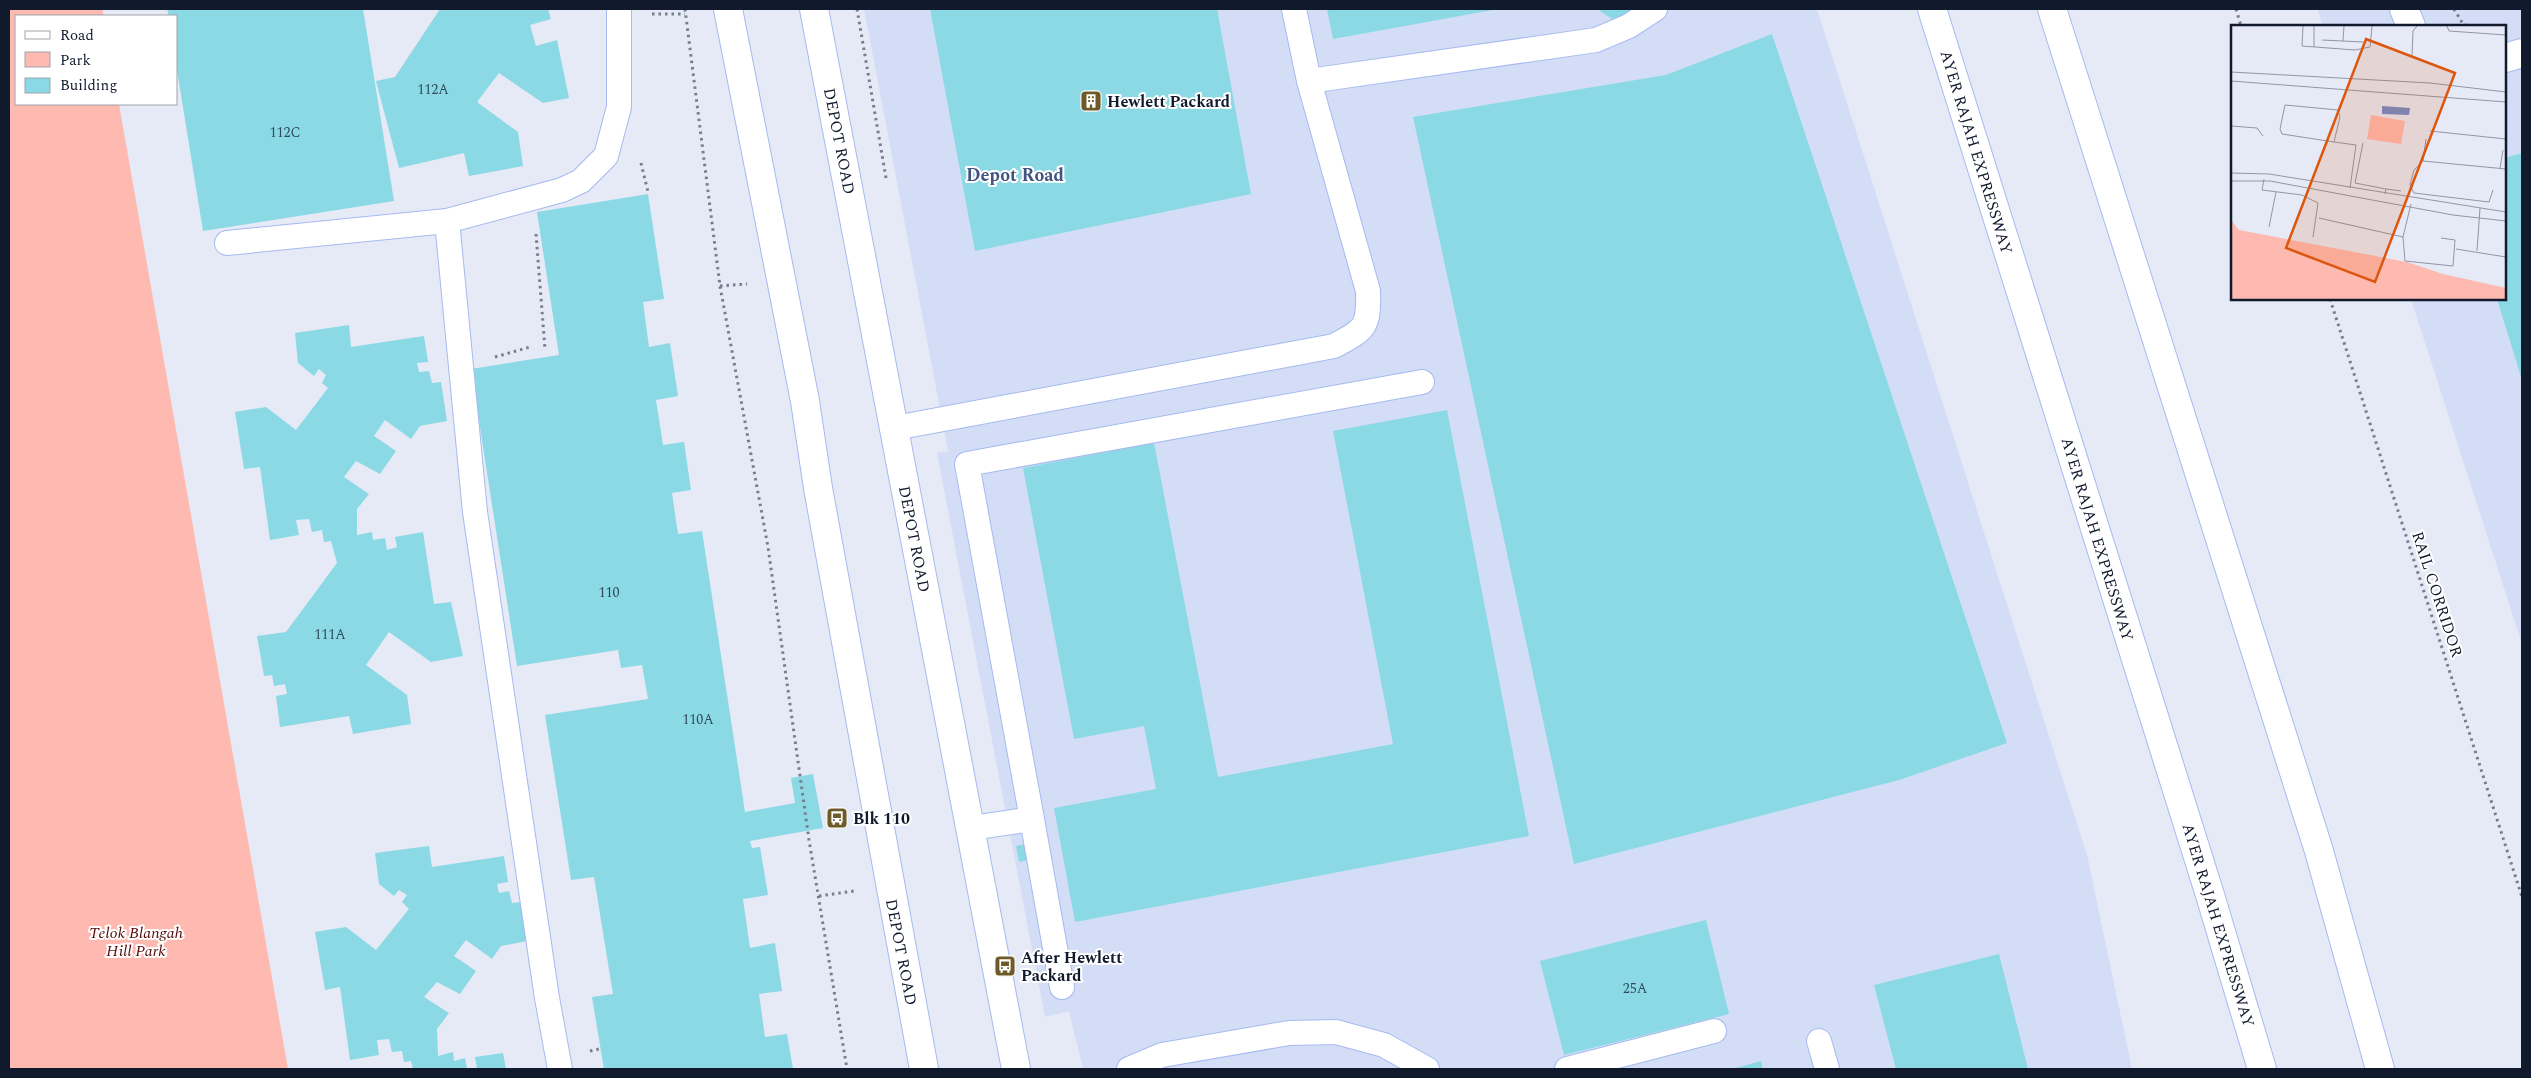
<svg xmlns="http://www.w3.org/2000/svg" width="2531" height="1078" font-family="Spectral,serif">
<rect width="100%" height="100%" fill="#e6eaf6"/>
<g fill="#d3def6">
<polygon points="864,9 1817,9 2087,855 2132,1069 1083,1069 1069,1011 1045,1017 937,453 948,451"/>
<polygon points="2317,9 2522,9 2522,644 2411,299 2505,299 2505,26 2323,26"/>
</g>
<polygon fill="#febab1" points="9,9 102,9 104,16 16,16 16,104 119,104 288,1069 9,1069"/>
<g fill="#8ad9e4">
<polygon points="167,9 363,9 394,201 203,231 176,64 176,16 169,16"/>
<polygon points="440,9 548,9 551,19 530,25 536,46 557,40 569,98 543,103 499,73 477,102 518,132 523,166 469,176 464,153 399,168 376,81 395,77"/>
<polygon points="930,9 1217,9 1251,194 975,251"/>
<polygon points="1327,9 1493,9 1493,10 1333,39"/>
<polygon points="1597,9 1632,9 1621,25"/>
<polygon points="1772,34 2007,743 1899,780 1574,864 1413,117 1666,75"/>
<polygon points="2522,153 2522,380 2497,299 2505,299 2505,158"/>
<polygon points="648,194 664,299 643,302 649,347 670,343 678,396 656,400 663,445 684,442 691,490 672,493 678,534 702,531 745,812 795,803 791,778 813,774 823,828 750,841 752,848 760,847 768,895 743,899 750,948 775,943 782,991 759,994 765,1037 787,1034 793,1069 604,1069 592,997 613,994 594,877 571,880 545,715 648,699 642,665 621,668 618,650 517,666 471,369 559,355 537,212"/>
<polygon points="349,325 351,347 424,336 428,362 417,363 419,372 429,371 432,383 441,382 447,421 420,426 411,439 385,420 374,436 396,451 380,474 356,461 344,477 369,494 357,509 357,535 372,532 373,540 385,538 387,550 397,547 395,537 423,532 434,604 451,602 463,656 431,662 389,632 366,665 407,695 411,724 353,734 349,716 280,727 276,696 287,694 285,684 274,686 272,675 264,676 257,636 286,632 337,563 331,541 324,542 322,530 312,532 309,519 296,520 299,535 270,540 260,467 244,469 235,412 266,407 296,430 328,388 322,383 326,375 319,369 314,376 298,363 295,333"/>
<polygon points="1447,410 1529,836 1075,922 1054,808 1156,789 1144,726 1074,739 1023,468 1154,443 1218,777 1393,744 1333,431"/>
<polygon points="1025,844 1028,860 1019,862 1016,846"/>
<polygon points="429,846 432,867 504,856 508,882 497,884 499,893 509,891 512,903 521,902 527,941 501,946 492,959 466,940 454,956 476,971 460,994 437,982 424,997 449,1013 437,1029 438,1056 453,1052 454,1061 465,1058 467,1069 413,1069 411,1061 404,1062 402,1051 392,1052 389,1039 377,1040 379,1055 350,1060 340,987 325,990 315,932 346,927 376,950 409,909 402,902 407,895 399,890 394,896 379,884 375,853"/>
<polygon points="1706,920 1729,1014 1564,1055 1540,961"/>
<polygon points="1999,954 2028,1069 1896,1069 1874,985"/>
<polygon points="503,1053 506,1069 477,1069 475,1057"/>
<polygon points="1761,1061 1763,1069 1732,1069"/>
</g>
<g fill="none" stroke-linecap="round" stroke-linejoin="round">
<g stroke="#a5baef" stroke-width="26">
<g id="service">
<polyline points="1309,81 1596,40 1629,26 1655,9"/>
<polyline points="447,221 475,512 547,998 560,1069"/>
<polyline points="227,243 447,221 562,190 581,181 606,156 619,107 619,9"/>
<path d="M895,428L1334,346C1366,329 1369,327 1368,291L1309,81L1294,9"/>
<polyline points="1032,819 1062,987"/>
<polyline points="971,828 1032,819 967,464 1422,382"/>
<polyline points="1819,1041 1827,1069"/>
<polyline points="1129,1069 1162,1055 1289,1033 1336,1032 1384,1045 1427,1069"/>
<polyline points="1567,1069 1714,1031"/>
</g>
</g>
<g stroke="#a5baef" stroke-width="30">
<g id="minor">
<polyline points="728,9 805,401 818,488 924,1069"/>
<polyline points="814,9 1016,1069"/>
<polyline points="2404,9 2411,26"/>
<polyline points="2505,58 2522,53"/>
</g>
</g>
<g stroke="#a5baef" stroke-width="30">
<g id="motorway">
<polyline points="1932,9 2210,895 2262,1069"/>
<polyline points="2052,9 2319,851 2380,1069"/>
</g>
</g>
<g stroke="#767d8c" stroke-width="3" stroke-dasharray="2.5 4" stroke-linecap="butt">
<polyline points="685,9 720,286 768,547 809,840 847,1069"/>
<polyline points="857,9 886,178"/>
<polyline points="2236,9 2241,26"/>
<polyline points="2454,9 2463,24 2468,26"/>
<polyline points="652,14 685,14"/>
<polyline points="641,163 648,192"/>
<polyline points="536,234 545,349"/>
<polyline points="720,286 747,284"/>
<polyline points="2330,299 2522,897"/>
<polyline points="495,357 530,347"/>
<polyline points="819,896 854,891"/>
<polyline points="590,1051 599,1049"/>
</g>
<use href="#service" stroke="#fff" stroke-width="24"/>
<use href="#minor" stroke="#fff" stroke-width="28"/>
<use href="#motorway" stroke="#fff" stroke-width="28"/>
</g>
<defs>
<g id="building-square" transform="scale(1.125)"><rect x="-9" y="-9" width="18" height="18" rx="4" fill="#6e5a29" stroke="#fff"/><path d="M-4-6H4V6H1V3H-1V6H-4ZM-2.5-4.3h1.7v1.8h-1.7ZM.8-4.3h1.7v1.8H.8ZM-2.5-1h1.7V.8h-1.7ZM.8-1h1.7V.8H.8Z" fill="#fff"/></g>
<g id="bus-square" transform="scale(1.125)"><rect x="-9" y="-9" width="18" height="18" rx="4" fill="#6e5a29" stroke="#fff"/><path d="M-5-6H5V4H4V6H2V4H-2V6H-4V4H-5ZM-3.5-4V0h7V-4ZM-3.5 1.2v1.5H-2V1.2ZM2 1.2v1.5H3.5V1.2Z" fill="#fff"/></g>
</defs>
<g fill-rule="evenodd">
<use href="#building-square" x="1091" y="101"/>
<use href="#bus-square" x="837" y="818"/>
<use href="#bus-square" x="1005" y="966"/>
</g>
<g text-anchor="middle" stroke-width="4" stroke-linejoin="round" paint-order="stroke">
<g font-size="14" fill="#2f495a">
<text x="433" y="94">112A</text>
<text x="285" y="137">112C</text>
<text x="609" y="597">110</text>
<text x="330" y="639">111A</text>
<text x="698" y="724">110A</text>
<text x="1635" y="993">25A</text>
</g>
<g font-size="16" font-weight="bold" fill="#11192c" stroke="#fff" text-anchor="start">
<text x="1107" y="107">Hewlett Packard</text>
<text x="853" y="824">Blk 110</text>
<text x="1021" y="963">After Hewlett<tspan x="1021" dy="18">Packard</tspan></text>
</g>
<g font-size="16" fill="#11192c" stroke="#fff">
<text transform="translate(840 141) rotate(79)" y="6">DEPOT ROAD</text>
<text transform="translate(1977 152) rotate(73)" y="6">AYER RAJAH EXPRESSWAY</text>
<text transform="translate(915 539) rotate(79)" y="6">DEPOT ROAD</text>
<text transform="translate(2098 539) rotate(73)" y="6">AYER RAJAH EXPRESSWAY</text>
<text transform="translate(2438 594) rotate(72)" y="6">RAIL CORRIDOR</text>
<text transform="translate(2219 925) rotate(73)" y="6">AYER RAJAH EXPRESSWAY</text>
<text transform="translate(902 952) rotate(79)" y="6">DEPOT ROAD</text>
</g>
<g font-size="16" font-style="italic" fill="#540a09" stroke="#fff">
<text x="136" y="938">Telok Blangah<tspan x="136" dy="18">Hill Park</tspan></text>
</g>
<g font-size="18" font-weight="bold" fill="#415381" stroke="#fff">
<text x="1015" y="181">Depot Road</text>
</g>
</g>
<g transform="translate(2231 25)">
<rect width="275" height="275" fill="#e6eaf6"/>
<path d="M140,90L174,96L170,119L136,114ZM0,195L8,205L176,237L212,249L275,263V274H0Z" fill="#febab1"/>
<path d="M151,81L179,83L178,90L151,89Z" fill="#728acb"/>
<path fill="none" stroke="#9196a5" stroke-width="1" d="M72,1L71,21L124,25L139,22L141,1M83,1V22M216,1L218,6L275,10M91,15L132,17M112,16L113,1M181,30L182,6L186,1M0,47L199,58L275,67M0,56L275,77M0,101L26,103L32,111M199,106L275,114M103,117L109,92L107,85L54,80L49,104L51,109L103,117L125,120L119,163M132,118L124,158L155,164L154,169M192,136L195,114M269,143L272,125M0,148L38,149L275,187M33,154L31,165L71,170L87,178L82,212M0,156H39L222,190L275,196M155,164L170,166M262,165L258,177L183,168L179,160L183,145L192,136L275,144M180,179L172,212L174,236L222,241L224,215L210,213M88,193L172,212M38,202L45,167M225,224L275,232M246,226L249,183"/>
<path fill="#dd560e" fill-opacity="0.15" stroke="#dd560e" stroke-width="2.5" d="M135,14L224,48L144,257L55,223Z"/>
<rect width="275" height="275" fill="none" stroke="#11192c" stroke-width="2.5"/>
</g>
<rect width="2531" height="1078" fill="none" stroke="#11192c" stroke-width="20"/>
<rect x="15" y="15" width="162" height="90" fill="#ffffff" stroke="#a0a3ab"/>
<rect x="25" y="31" width="25" height="8" fill="#ffffff" stroke="#a0a3ab"/>
<text x="60" y="40" font-size="15" fill="#11192c">Road</text>
<rect x="25" y="52" width="25" height="15" fill="#febab1" stroke="#a0a3ab"/>
<text x="60" y="65" font-size="15" fill="#11192c">Park</text>
<rect x="25" y="78" width="25" height="15" fill="#8ad9e4" stroke="#a0a3ab"/>
<text x="60" y="90" font-size="15" fill="#11192c">Building</text>
</svg>
